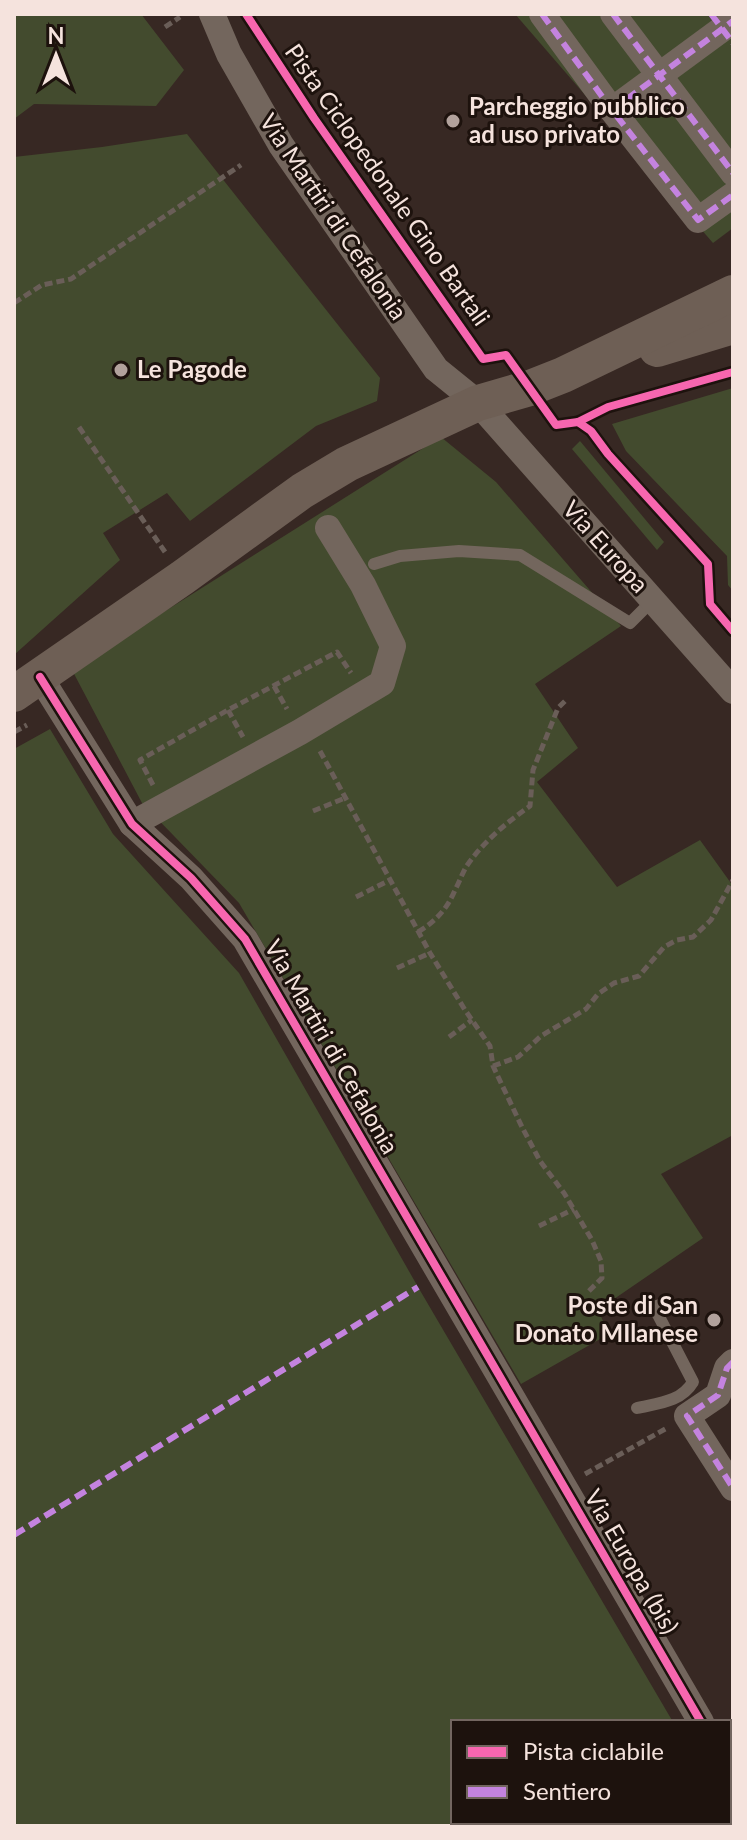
<svg xmlns="http://www.w3.org/2000/svg" width="747" height="1840" font-family="Lato,sans-serif">
<rect width="100%" height="100%" fill="#372823"/>
<g fill="#434b2e">
<polygon points="14,14 141,14 184,70 156,106 34,104 14,119"/>
<polygon points="515,14 733,14 733,228 713,243"/>
<polygon points="187,134 380,378 377,401 316,426 190,521 167,493 103,533 120,560 14,655 14,157 102,147"/>
<polygon points="733,388 733,591 728,585 727,556 626,451 612,424"/>
<polygon points="441,437 496,482 621,626 535,684 578,748 537,782 617,887 700,840 733,886 733,1135 661,1174 703,1238 598,1310 609,1334 521,1384 239,903 142,803 72,670"/>
<polygon points="580,441 664,542 657,550 572,449"/>
<polygon points="50,729 113,834 239,973 418,1287 673,1722 453,1722 453,1822 729,1822 729,1819 733,1826 14,1826 14,749"/>
</g>
<g fill="none" stroke-linecap="round" stroke-linejoin="round">
<g stroke="#6a5e58" stroke-width="5" stroke-dasharray="8 4" stroke-linecap="butt">
<polyline points="165,27 180,17"/>
<polyline points="14,303 42,285 71,279 241,165"/>
<polyline points="79,427 165,552"/>
<polyline points="274,686 287,709"/>
<polyline points="228,710 243,737"/>
<polyline points="14,732 27,725"/>
<polyline points="320,751 430,953 465,1010 490,1046 493,1066 522,1127 540,1161 564,1193 592,1240 601,1261 602,1278 587,1293"/>
<polyline points="153,785 140,760 228,710 337,652 351,673"/>
<polyline points="313,811 345,798"/>
<polyline points="356,897 390,880"/>
<path d="M418,932C436,921 447,909 455,890C459,883 462,874 466,867C482,843 506,823 530,806L533,770L558,708L566,700"/>
<polyline points="397,968 430,953"/>
<polyline points="449,1037 472,1020"/>
<polyline points="493,1066 518,1057 541,1036 586,1009 598,994 614,983 639,976 664,947 677,940 693,937 711,920 733,880"/>
<polyline points="539,1226 574,1209"/>
<polyline points="585,1474 667,1428"/>
<polyline points="725,1822 727,1826"/>
</g>
<g stroke="#73665d" stroke-width="12">
<polyline points="374,564 400,556 459,551 520,555 630,623 653,600"/>
<path d="M637,1408C659,1403 681,1402 693,1382L654,1307L662,1304"/>
</g>
<g stroke="#73665d" stroke-width="26">
<polyline points="212,14 229,54 281,145 436,369 478,403 733,691"/>
<polyline points="542,14 612,110 698,220 733,195"/>
<polyline points="613,14 733,173"/>
<polyline points="612,110 733,21"/>
<polyline points="40,677 132,824 191,878 245,939 701,1722"/>
<polyline points="132,824 300,732 382,683 393,646 363,585 328,528"/>
<polyline points="733,1362 727,1368 718,1395 687,1416 733,1488"/>
<polyline points="729,1771 733,1777"/>
</g>
<g stroke="#6e5f55" stroke-width="36">
<polyline points="657,349 733,326"/>
<polyline points="14,694 182,578 302,491 347,464 478,403 530,388 563,375 733,293"/>
</g>
<g stroke="#c483df" stroke-width="6" stroke-dasharray="12 6" stroke-linecap="butt">
<polyline points="542,14 612,110 698,220 733,195"/>
<polyline points="613,14 733,173"/>
<polyline points="711,14 733,43"/>
<polyline points="612,110 733,21"/>
<polyline points="733,1362 727,1368 718,1395 687,1416 733,1488"/>
<polyline points="14,1535 418,1287"/>
</g>
<g stroke="#1d120d" stroke-width="13">
<g id="cycleway">
<polyline points="246,14 314,118 483,359 506,355 556,425 578,422 591,431 608,454 708,564 710,604 733,631"/>
<polyline points="578,422 608,407 733,372"/>
<polyline points="40,677 132,824 191,878 245,939 701,1722"/>
</g>
</g>
<use href="#cycleway" stroke="#f766af" stroke-width="8"/>
</g>
<g fill="#b2a29c" stroke="#1d120d" stroke-width="3">
<circle cx="453" cy="121" r="8"/>
<circle cx="121" cy="370" r="8"/>
<circle cx="714" cy="1320" r="8"/>
</g>
<g text-anchor="middle" stroke-width="6" stroke-linejoin="round" paint-order="stroke">
<g font-size="24" font-weight="bold" fill="#f5e3dd" stroke="#1d120d" text-anchor="start">
<text x="469" y="115">Parcheggio pubblico<tspan x="469" dy="28">ad uso privato</tspan></text>
<text x="137" y="378">Le Pagode</text>
<text x="698" y="1314" text-anchor="end">Poste di San<tspan x="698" dy="28">Donato MIlanese</tspan></text>
</g>
<g font-size="24" fill="#f5e3dd" stroke="#1d120d">
<text transform="translate(387 185) rotate(55)" y="8">Pista Ciclopedonale Gino Bartali</text>
<text transform="translate(333 217) rotate(56)" y="8">Via Martiri di Cefalonia</text>
<text transform="translate(605 547) rotate(48)" y="8">Via Europa</text>
<text transform="translate(331 1047) rotate(60)" y="8">Via Martiri di Cefalonia</text>
<text transform="translate(631 1562) rotate(60)" y="8">Via Europa (bis)</text>
</g>
</g>
<rect width="747" height="1840" fill="none" stroke="#f5e3dd" stroke-width="32"/>
<rect x="451" y="1720" width="280" height="104" fill="#1d120d" stroke="#736660" stroke-width="2"/>
<rect x="467" y="1746" width="40" height="12" fill="#f766af" stroke="#736660" stroke-width="2"/>
<text x="523" y="1760" font-size="24" fill="#f5e3dd">Pista ciclabile</text>
<rect x="467" y="1786" width="40" height="12" fill="#c483df" stroke="#736660" stroke-width="2"/>
<text x="523" y="1800" font-size="24" fill="#f5e3dd">Sentiero</text>
<g transform="translate(56 56)" stroke="#1d120d" stroke-width="6" paint-order="stroke">
<path d="M0-6L14 30L0 20L-14 30Z" fill="#f5e3dd"/>
<text y="-12" font-size="22" font-weight="bold" text-anchor="middle" fill="#f5e3dd">N</text>
</g>
</svg>
